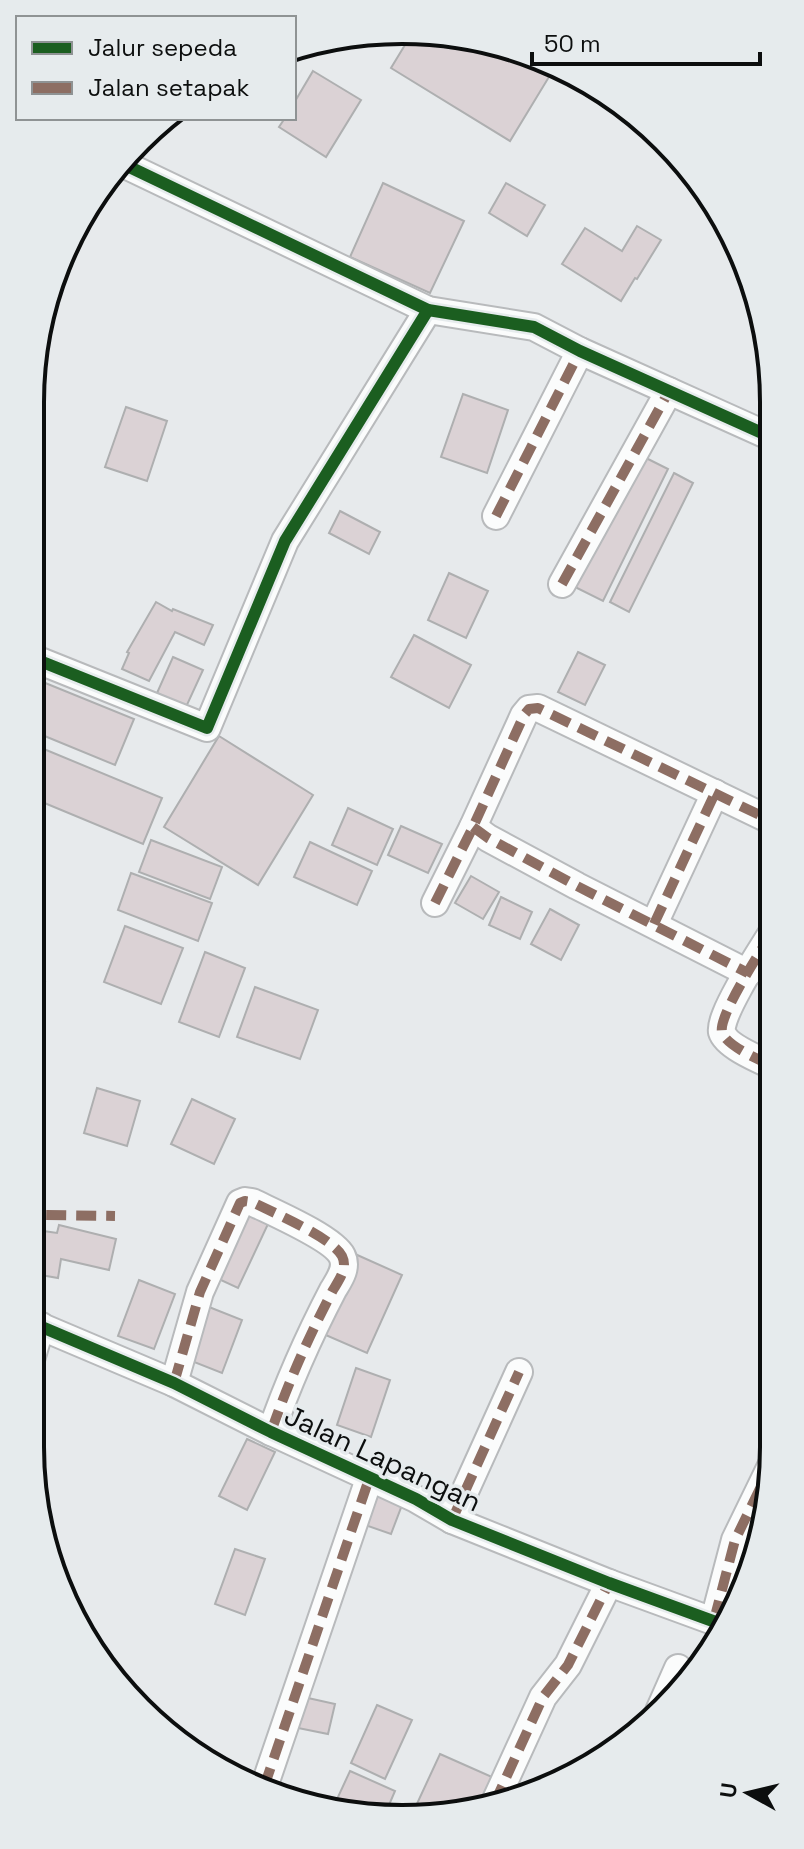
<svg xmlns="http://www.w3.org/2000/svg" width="804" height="1849" font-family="'Space Grotesk',sans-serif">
<rect width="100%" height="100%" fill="#e7eaec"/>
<g fill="#dbd2d5" stroke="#aeafb0" stroke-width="2">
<polygon points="411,35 522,50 555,67 510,141 391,68"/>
<polygon points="313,71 361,100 326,157 279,127 285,118 294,118 294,103"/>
<polygon points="383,183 464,221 430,293 350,257"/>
<polygon points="506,183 545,205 527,236 489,213"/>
<polygon points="637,226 661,240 637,279 635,278 621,301 562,264 585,228 622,251"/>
<polygon points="463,394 508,410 487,473 441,457"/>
<polygon points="126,407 167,421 147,481 105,467"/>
<polygon points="638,454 668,469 603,601 573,586"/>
<polygon points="674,473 693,483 629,612 610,602"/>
<polygon points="340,511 380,532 369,554 329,533"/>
<polygon points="449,573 488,591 466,638 428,620"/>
<polygon points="156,602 172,611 173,609 213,625 204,645 175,632 149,681 122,669 129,653 127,652"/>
<polygon points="414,635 471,665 449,708 391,677"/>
<polygon points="578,652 605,665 585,705 558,692"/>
<polygon points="173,657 203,670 186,707 157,693"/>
<polygon points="33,678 134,719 115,765 30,730 30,685"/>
<polygon points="219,736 313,795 258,885 164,827"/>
<polygon points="39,747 162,798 143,844 30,797 30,768"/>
<polygon points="348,808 393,829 377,865 332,845"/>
<polygon points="401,826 442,844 428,873 388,855"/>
<polygon points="151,840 222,867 210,899 139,872"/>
<polygon points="310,842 372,871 357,905 294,877"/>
<polygon points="131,873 212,903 198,941 118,910"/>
<polygon points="471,876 499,892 483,919 455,903"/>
<polygon points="501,897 532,912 520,939 489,925"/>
<polygon points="550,909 579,925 561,960 531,944"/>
<polygon points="125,926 183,948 161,1004 104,982"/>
<polygon points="205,952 245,968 219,1037 179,1022"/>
<polygon points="30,976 45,982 30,1018"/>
<polygon points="255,987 318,1010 300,1059 237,1037"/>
<polygon points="97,1088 140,1101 127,1146 84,1133"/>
<polygon points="192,1099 235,1119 214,1164 171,1144"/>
<polygon points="239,1211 268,1224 238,1288 210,1275"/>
<polygon points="59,1225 116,1239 109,1270 61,1259 58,1278 35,1274 43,1231 57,1233"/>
<polygon points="355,1254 402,1275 367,1353 321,1333"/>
<polygon points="139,1280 175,1294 154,1349 118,1336"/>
<polygon points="209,1307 242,1320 222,1373 189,1360"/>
<polygon points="356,1368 390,1380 371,1437 337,1425"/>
<polygon points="247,1439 275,1452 247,1510 219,1496"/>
<polygon points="376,1495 402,1505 391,1534 365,1525"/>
<polygon points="235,1549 265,1559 245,1615 215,1604"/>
<polygon points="299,1696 335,1704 328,1734 293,1727"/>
<polygon points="377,1705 412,1720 385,1779 351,1763"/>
<polygon points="440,1754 492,1777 476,1811 424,1812 415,1808"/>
<polygon points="350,1771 395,1791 386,1812 336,1812 332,1810"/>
</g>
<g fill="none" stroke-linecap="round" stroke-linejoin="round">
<g stroke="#b8babc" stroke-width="30">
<g id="street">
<polyline points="119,162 428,310 534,327 580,351 771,437"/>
<polyline points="496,516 580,351"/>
<polyline points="562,584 669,391"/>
<polyline points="30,657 207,728 285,541 428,310"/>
<polyline points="473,827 488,838 577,886 748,973"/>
<polyline points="435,903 473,827 524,715 529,709 538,708 772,821"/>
<polyline points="654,924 715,793"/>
<path d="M772,933C762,949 718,1016 722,1032C726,1046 760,1060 773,1066"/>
<polyline points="30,1322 174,1383 271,1432 416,1499 452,1520 609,1583 721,1624"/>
<polyline points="30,1363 41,1326"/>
<path d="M174,1383L200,1292L240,1203L245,1201L252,1202C272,1212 333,1238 342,1256C348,1268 339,1280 333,1290C309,1336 288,1383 271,1432"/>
<polyline points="452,1520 519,1372"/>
<polyline points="714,1620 735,1540 771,1466"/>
<polyline points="659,1711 678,1668"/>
<polyline points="264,1787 369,1479"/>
<polyline points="494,1804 543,1697 568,1665 609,1583"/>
</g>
</g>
<use href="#street" stroke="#fbfcfc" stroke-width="26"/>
<g stroke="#8d6e63" stroke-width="10" stroke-dasharray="20 10" stroke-linecap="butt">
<polyline points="496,516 580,351"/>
<polyline points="562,584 669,391"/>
<polyline points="473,827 488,838 577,886 748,973"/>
<polyline points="435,903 473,827 524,715 529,709 538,708 772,821"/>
<polyline points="654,924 715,793"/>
<path d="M772,933C762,949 718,1016 722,1032C726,1046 760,1060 773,1066"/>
<polyline points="30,1238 35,1222 46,1215 115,1216"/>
<polyline points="30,1363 41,1326"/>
<path d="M174,1383L200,1292L240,1203L245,1201L252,1202C272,1212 333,1238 342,1256C348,1268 339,1280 333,1290C309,1336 288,1383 271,1432"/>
<polyline points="452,1520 519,1372"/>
<polyline points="714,1620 735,1540 771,1466"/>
<polyline points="264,1787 369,1479"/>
<polyline points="494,1804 543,1697 568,1665 609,1583"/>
</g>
<g stroke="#e6ebed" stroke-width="17">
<g id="cycleway">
<polyline points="119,162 428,310 534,327 580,351 771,437"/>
<polyline points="30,657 207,728 285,541 428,310"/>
<polyline points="30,1322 174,1383 271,1432 416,1499 452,1520 609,1583 721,1624"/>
</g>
</g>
<use href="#cycleway" stroke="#1b5e20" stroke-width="12"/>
</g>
<g text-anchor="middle" stroke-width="7" stroke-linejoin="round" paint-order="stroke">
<g font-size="28" fill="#0c0e0e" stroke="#e6ebed">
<text transform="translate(383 1458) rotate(25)" y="10">Jalan Lapangan</text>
</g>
</g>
<path d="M0 0H804V1849H0ZM402 44H402A358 358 0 0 1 760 402V1447A358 358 0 0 1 402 1805H402A358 358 0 0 1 44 1447V402A358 358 0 0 1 402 44Z" fill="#e6ebed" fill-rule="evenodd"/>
<path fill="none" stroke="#0c0e0e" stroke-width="4" d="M402 44H402A358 358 0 0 1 760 402V1447A358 358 0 0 1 402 1805H402A358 358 0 0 1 44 1447V402A358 358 0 0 1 402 44Z"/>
<rect x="16" y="16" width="280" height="104" fill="#e6ebed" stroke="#8f9394" stroke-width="2"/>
<rect x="32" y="42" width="40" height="12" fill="#1b5e20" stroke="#8f9394" stroke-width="2"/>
<text x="88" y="56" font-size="24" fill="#0c0e0e">Jalur sepeda</text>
<rect x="32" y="82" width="40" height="12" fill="#8d6e63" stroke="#8f9394" stroke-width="2"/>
<text x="88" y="96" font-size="24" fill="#0c0e0e">Jalan setapak</text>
<g transform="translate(748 1793) rotate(278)" stroke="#e6ebed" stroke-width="6" paint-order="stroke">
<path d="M0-6L14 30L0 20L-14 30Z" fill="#0c0e0e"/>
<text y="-12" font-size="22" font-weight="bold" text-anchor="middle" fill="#0c0e0e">U</text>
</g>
<path d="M532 52v12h228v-12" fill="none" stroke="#0c0e0e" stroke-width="4"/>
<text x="544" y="52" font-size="24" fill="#0c0e0e" stroke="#e6ebed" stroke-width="6" paint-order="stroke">50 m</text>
</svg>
